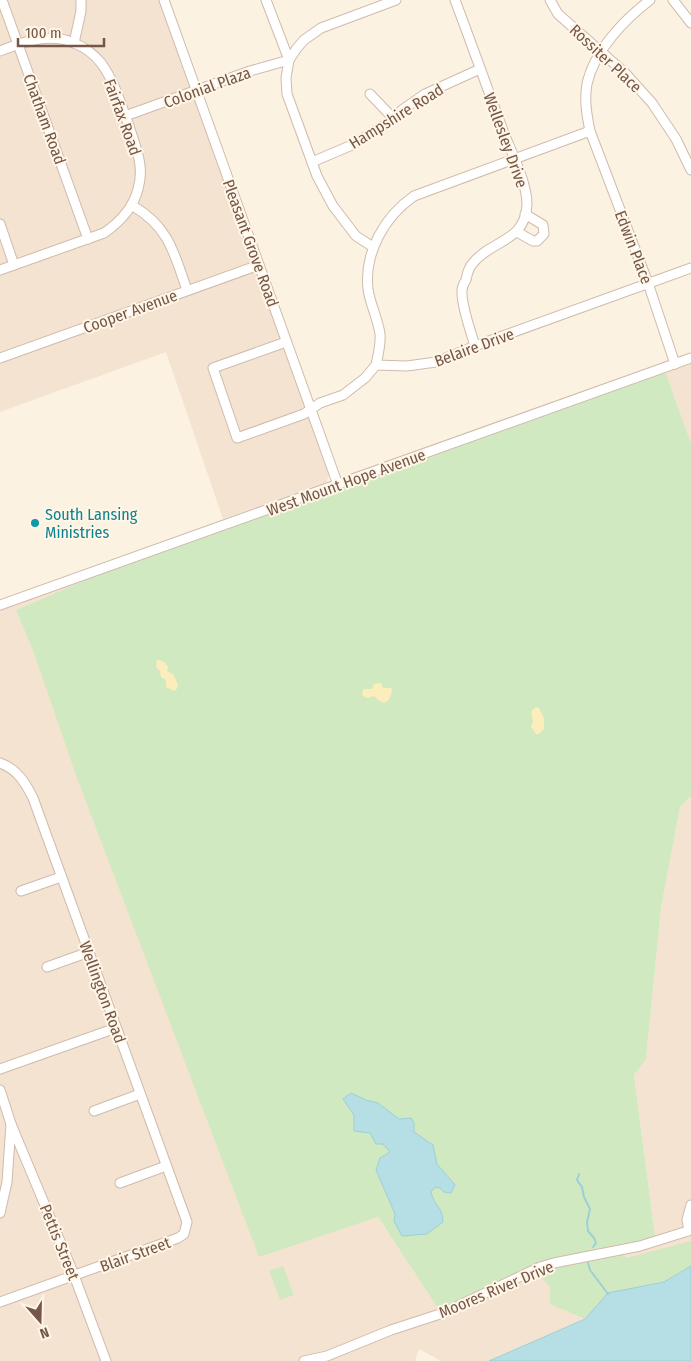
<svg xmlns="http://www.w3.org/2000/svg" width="691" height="1361" font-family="'Fira Sans Condensed',sans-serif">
<rect width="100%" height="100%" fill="#fcf2e2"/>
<g fill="#f4e3d0">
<polygon points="0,0 164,0 329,474 327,482 223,519 166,352 0,412"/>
<polygon points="691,358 691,443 664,368"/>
<polygon points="155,550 16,610 35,656 259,1256 378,1217 443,1316 524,1274 656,1244 634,1075 646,1058 661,908 680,807 691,796 691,1266 664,1282 608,1293 585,1319 489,1361 441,1361 419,1349 415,1361 0,1361 0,604"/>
</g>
<g fill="#d1e9c0">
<polygon points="664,368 691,443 691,796 680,807 661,908 646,1059 634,1075 656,1244 619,1251 627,1258 691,1241 691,1266 664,1282 608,1293 585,1319 550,1304 550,1287 536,1271 443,1316 378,1217 259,1257 77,778 35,656 16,610 155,550"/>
<polygon points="283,1266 294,1295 280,1300 269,1271"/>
</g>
<g fill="#fcedbc">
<path d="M157,660C163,660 165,662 168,667L167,671L174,675L178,686L176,690L174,691L166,687V680L161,677L160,671L156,667Z"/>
<path d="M378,683H381L383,688H391L392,690C390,703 384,707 374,696L367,698L363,696L362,692L364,689H372L374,684Z"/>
<path d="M536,707L539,708L544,718V729L539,734H536L531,727L533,721C532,714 529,711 536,707Z"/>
</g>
<g fill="#b6dfe5" stroke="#9dcfd7">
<path d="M351,1093L366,1100L378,1103L399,1119L411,1118L414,1123V1132L433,1145L437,1164L455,1185L451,1193L444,1192L440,1188L435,1187L431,1192C434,1206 443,1207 443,1222L427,1234L402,1236L394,1221L395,1214L376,1170L380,1158L390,1152L383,1144H376L370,1133L354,1131V1115L343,1099Z"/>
<polygon points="691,1266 691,1361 489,1361 585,1319 608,1293 664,1282"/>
</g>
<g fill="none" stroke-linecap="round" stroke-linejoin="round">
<g stroke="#9dcfd7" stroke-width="2">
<polyline points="579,1174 577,1180 582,1187 584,1197 590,1209 587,1222 588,1231 594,1238 596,1243 593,1247"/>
<polyline points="588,1263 590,1270 608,1294"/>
</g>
<g stroke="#cfbbac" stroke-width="11">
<g id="minor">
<polyline points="2,0 88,239"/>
<polyline points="164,0 338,485"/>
<polyline points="266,0 289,60 286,78 287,94 317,176 333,206 356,236 373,247"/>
<path d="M455,0C472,45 488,90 505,136C513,155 527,184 527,204C526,242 491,240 473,263C469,267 467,274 466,280C464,283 462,287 462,291C461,305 471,332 475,346"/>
<polyline points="550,0 558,14 625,73 652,103 676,139 691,170"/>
<path d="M650,0C624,20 594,51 587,84C584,100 587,116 590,131L648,283L675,364"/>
<polyline points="673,0 691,23"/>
<polyline points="74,43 81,11 81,0"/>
<path d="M0,51C23,42 50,32 74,43C84,47 95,55 101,63C115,82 121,105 129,126C133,139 139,153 140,166C141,174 140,182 138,189C133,209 120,222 104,233L0,270"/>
<polyline points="370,94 394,119"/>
<polyline points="125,116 250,71 289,60 297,48 304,40 321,28 396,0"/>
<polyline points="312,162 352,145 394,119 402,110 425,94 480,69"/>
<path d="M133,206C169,227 174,253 187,290"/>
<polyline points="0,224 14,265"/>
<polyline points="517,232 533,241 537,241 544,234 543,225 525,214"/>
<polyline points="286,342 213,368 237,438 304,414 320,403 343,395 365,378 376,365 407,366 436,362 475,346 691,268"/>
<polyline points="0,358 259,265"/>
<path d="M376,365C378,355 381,344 380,334C378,319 370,304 368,289C364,252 385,216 414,196L590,131"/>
<polyline points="0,605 691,358"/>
<path d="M0,763C17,769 25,782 33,798L187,1222L184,1234L178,1238L0,1302"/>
<polyline points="21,891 61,877"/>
<polyline points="47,967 89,952"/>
<polyline points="0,1069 116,1028"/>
<polyline points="0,1090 11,1124 7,1182 0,1213"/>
<polyline points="94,1111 140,1094"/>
<polyline points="11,1124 72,1270 106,1361"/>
<polyline points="120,1183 166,1166"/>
<polyline points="689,1230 687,1220 691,1205"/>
<polyline points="304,1361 327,1356 391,1330 443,1313 540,1267 554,1263 640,1246 691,1230"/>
</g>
</g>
<use href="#minor" stroke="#fff" stroke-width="9"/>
</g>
<circle fill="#0f9aa8" stroke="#fff6e8" stroke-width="2" cx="35" cy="523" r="5"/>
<g text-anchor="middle" stroke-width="4" stroke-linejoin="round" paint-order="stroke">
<g font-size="16" fill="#745748" stroke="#fff6e8">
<text transform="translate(606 58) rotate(43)" y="6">Rossiter Place</text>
<text transform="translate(207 87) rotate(-20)" y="6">Colonial Plaza</text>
<text transform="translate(396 116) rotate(-32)" y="6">Hampshire Road</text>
<text transform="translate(123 117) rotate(70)" y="6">Fairfax Road</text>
<text transform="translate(45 119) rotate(70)" y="6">Chatham Road</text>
<text transform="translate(506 140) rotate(70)" y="6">Wellesley Drive</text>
<text transform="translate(251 243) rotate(70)" y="6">Pleasant Grove Road</text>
<text transform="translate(634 247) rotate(69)" y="6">Edwin Place</text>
<text transform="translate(130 311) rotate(-20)" y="6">Cooper Avenue</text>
<text transform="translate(474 347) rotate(-20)" y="6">Belaire Drive</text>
<text transform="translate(346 482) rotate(-20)" y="6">West Mount Hope Avenue</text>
<text transform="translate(103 992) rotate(70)" y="6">Wellington Road</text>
<text transform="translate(60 1242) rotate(68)" y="6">Pettis Street</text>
<text transform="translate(135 1254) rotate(-20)" y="6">Blair Street</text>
<text transform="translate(496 1289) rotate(-23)" y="6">Moores River Drive</text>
</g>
<g font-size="16" fill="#0d838f" stroke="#fff6e8" text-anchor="start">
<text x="45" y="520">South Lansing<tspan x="45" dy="18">Ministries</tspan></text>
</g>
</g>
<g transform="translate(40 1321) rotate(160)" stroke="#fff6e8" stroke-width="4" paint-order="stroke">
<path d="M0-4L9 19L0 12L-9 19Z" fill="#745748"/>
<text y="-8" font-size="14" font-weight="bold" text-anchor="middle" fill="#745748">N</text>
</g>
<path d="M18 38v8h86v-8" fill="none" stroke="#745748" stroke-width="2.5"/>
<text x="25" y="38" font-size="15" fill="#745748" stroke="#fff6e8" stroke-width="4" paint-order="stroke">100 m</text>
</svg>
